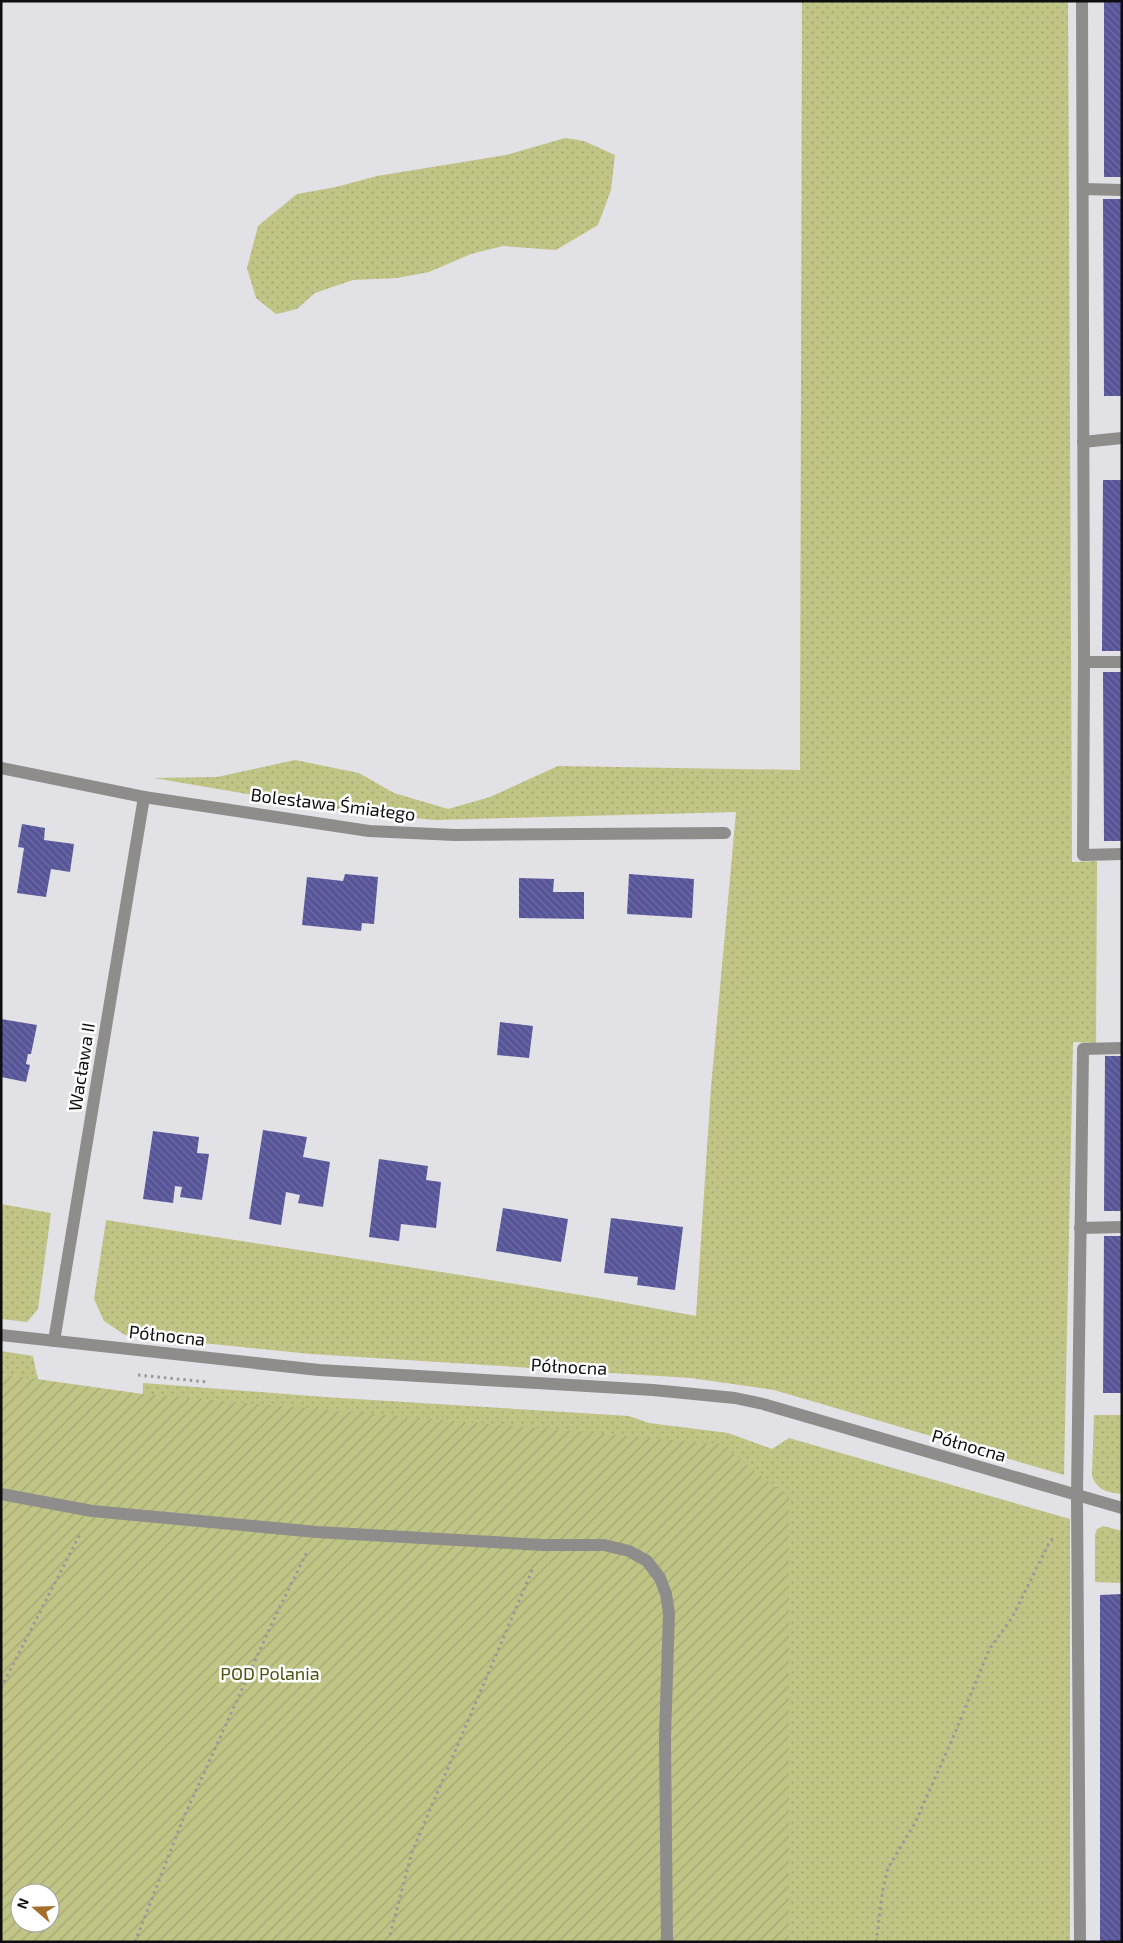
<svg xmlns="http://www.w3.org/2000/svg" width="1123" height="1943" font-family="'Exo 2',sans-serif">
<defs>
<pattern id="grass-dots" width="8" height="8" patternUnits="userSpaceOnUse" patternTransform="scale(1.25)"><rect width="8" height="8" fill="#c0c485"/><path d="M2 2h.1M6 6h.1" fill="none" stroke="#a4a772" stroke-width="1.8" stroke-linecap="round"/></pattern>
<pattern id="garden-furrows" width="10" height="10" patternUnits="userSpaceOnUse" patternTransform="scale(1.25)"><rect width="10" height="10" fill="#c0c485"/><path d="M-1 1l2-2M0 10L10 0M9 11l2-2" fill="none" stroke="#a4a772"/></pattern>
<pattern id="building-back-hatch" width="6" height="6" patternUnits="userSpaceOnUse" patternTransform="scale(1.25)"><rect width="6" height="6" fill="#57559a"/><path d="M-1 5l2 2M0 0l6 6M5-1l2 2" fill="none" stroke="#6f6ea1"/></pattern>
</defs>
<rect width="100%" height="100%" fill="#e1e1e6"/>
<g fill="url(#grass-dots)">
<path d="M802,1H1068L1072,862L1097,861L1096,1043L1073,1042L1064,1475L774,1390L691,1378L311,1354L125,1335L104,1321L94,1299L106,1220C303,1251 501,1279 696,1316L711,1087L736,812L434,820L341,810L154,778L217,777L295,760L359,773L394,793L448,809L490,797L558,766L800,770Z"/>
<polygon points="565,138 584,141 615,155 611,190 598,225 556,250 503,246 471,254 429,272 397,278 353,280 315,293 297,309 276,314 256,298 247,268 258,226 297,194 336,187 377,176 506,155"/>
<polygon points="1,1204 51,1213 38,1309 27,1322 1,1319"/>
<polygon points="1,1351 33,1356 38,1380 1,1374"/>
<polygon points="143,1383 324,1397 629,1416 649,1423 728,1433 772,1449 789,1438 1070,1519 1070,1942 789,1942 789,1498 143,1394"/>
<path d="M1094,1415H1122V1494C1107,1492 1098,1491 1092,1476Z"/>
<polygon points="1103,1526 1122,1531 1122,1583 1095,1582 1095,1535 1097,1529"/>
</g>
<path fill="url(#garden-furrows)" fill-rule="evenodd" d="M1,1374L143,1394L721,1444L789,1498V1942H1ZM20,1893H50V1923H20Z"/>
<g fill="url(#building-back-hatch)">
<rect x="1104" y="1" width="18" height="176"/>
<polygon points="1103,199 1122,199 1122,396 1104,396"/>
<polygon points="1103,480 1122,480 1122,651 1102,651"/>
<polygon points="1103,672 1122,672 1122,841 1104,841"/>
<polygon points="22,824 45,828 44,840 74,844 70,872 51,869 46,897 17,893 24,848 18,847"/>
<polygon points="345,874 378,877 374,924 362,923 361,931 302,925 307,877 343,881"/>
<polygon points="629,874 694,879 692,918 627,914"/>
<polygon points="519,878 554,879 553,892 584,892 584,919 519,918"/>
<polygon points="1,1019 37,1025 31,1054 28,1054 26,1064 30,1065 26,1082 1,1077"/>
<polygon points="500,1022 533,1026 529,1058 497,1055"/>
<polygon points="1105,1056 1122,1056 1122,1211 1104,1211"/>
<polygon points="263,1130 307,1137 303,1157 330,1162 323,1207 298,1203 300,1195 286,1192 281,1225 249,1219"/>
<polygon points="153,1131 199,1137 197,1153 209,1154 202,1200 180,1197 182,1187 175,1186 173,1203 143,1199"/>
<polygon points="379,1159 428,1166 426,1180 441,1182 436,1228 401,1224 399,1241 369,1237"/>
<polygon points="503,1208 568,1219 561,1262 496,1251"/>
<polygon points="611,1218 683,1227 675,1290 637,1285 638,1277 604,1273"/>
<polygon points="1104,1236 1122,1236 1122,1393 1103,1393"/>
<polygon points="1122,1594 1122,1942 1100,1942 1100,1595"/>
</g>
<g fill="none" stroke-linecap="round" stroke-linejoin="round">
<g stroke="#99999d" stroke-width="3" stroke-dasharray="2.5 4" stroke-linecap="butt">
<polyline points="138,1375 207,1382"/>
<polyline points="1,1688 81,1532"/>
<polyline points="390,1935 412,1852 534,1566"/>
<polyline points="135,1942 183,1819 274,1619 307,1552"/>
<polyline points="876,1942 883,1889 888,1868 915,1823 952,1740 989,1650 1013,1616 1050,1541 1055,1537"/>
</g>
<g stroke="#8f8c8c" stroke-width="12">
<polyline points="1082,1 1084,662 1083,855 1122,854"/>
<polyline points="1083,189 1122,190"/>
<polyline points="1083,442 1122,438"/>
<polyline points="1084,662 1122,662"/>
<polyline points="1080,1228 1122,1227"/>
<polyline points="1,1494 92,1511 317,1532 543,1545 604,1545 629,1551 647,1561 660,1578 666,1594 669,1613 665,1737 667,1942"/>
<polyline points="1080,1942 1077,1496 1083,1049 1122,1048"/>
</g>
<g stroke="#8f8c8c" stroke-width="12">
<polyline points="1,768 144,797 369,831 455,835 725,833"/>
<polyline points="1,1335 319,1370 653,1390 735,1398 763,1404 1122,1508"/>
<polyline points="54,1341 144,797"/>
</g>
</g>
<g text-anchor="middle" stroke-width="5" stroke-linejoin="round" paint-order="stroke">
<g font-size="18" fill="#0e0e10" stroke="#fff">
<text transform="translate(333 805) rotate(7)" y="6">Bolesława Śmiałego</text>
<text transform="translate(82 1067) rotate(-81)" y="6">Wacława II</text>
<text transform="translate(167 1336) rotate(6)" y="6">Północna</text>
<text transform="translate(569 1367) rotate(3)" y="6">Północna</text>
<text transform="translate(969 1446) rotate(16)" y="6">Północna</text>
</g>
<g font-size="18" fill="#4f5212" stroke="#fff">
<text x="270" y="1680">POD Polania</text>
</g>
</g>
<rect width="1123" height="1943" fill="none" stroke="#0e0e10" stroke-width="5"/>
<g transform="translate(35 1908) rotate(290)"><circle r="24" fill="#ffffff" stroke="#9f9f9f"/>
<path d="M0-4L9 19L0 12L-9 19Z" fill="#a56d2a"/>
<text y="-8" font-size="14" font-weight="bold" text-anchor="middle" fill="#0e0e10">N</text>
</g>
</svg>
